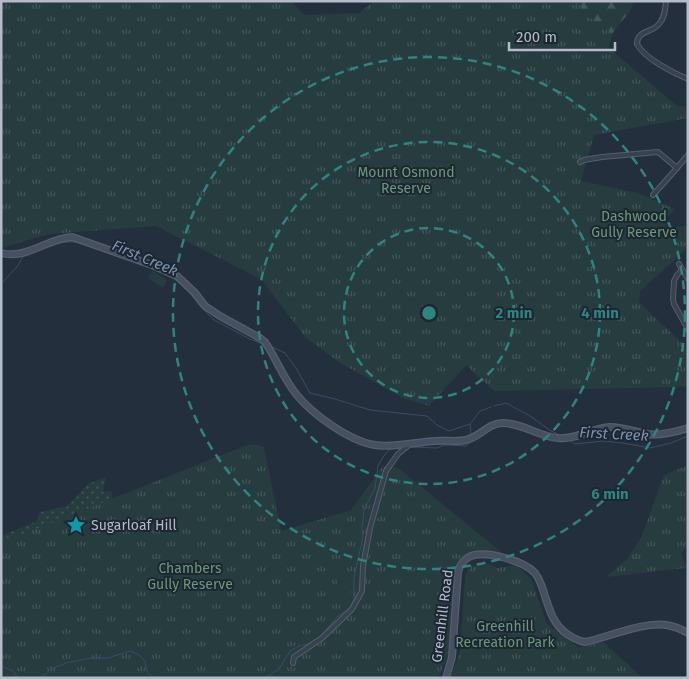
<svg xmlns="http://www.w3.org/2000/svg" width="689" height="679" font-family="'Fira Sans',sans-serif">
<defs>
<pattern id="grass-dots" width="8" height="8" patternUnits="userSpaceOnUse" patternTransform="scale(1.25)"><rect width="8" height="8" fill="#263c3f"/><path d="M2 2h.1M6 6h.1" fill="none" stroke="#435659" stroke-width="1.8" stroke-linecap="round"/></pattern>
<pattern id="forest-firs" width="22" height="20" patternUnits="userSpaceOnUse" patternTransform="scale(1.25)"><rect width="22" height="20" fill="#263c3f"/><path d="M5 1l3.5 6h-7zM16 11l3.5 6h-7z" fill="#435659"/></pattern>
<pattern id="park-tufts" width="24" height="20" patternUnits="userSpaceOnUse" patternTransform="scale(1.25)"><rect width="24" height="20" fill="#263c3f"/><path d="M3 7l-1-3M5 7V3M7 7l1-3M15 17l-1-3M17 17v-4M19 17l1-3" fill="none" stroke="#435659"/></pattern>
</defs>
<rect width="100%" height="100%" fill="#242f3e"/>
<polygon fill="url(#grass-dots)" points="106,477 103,492 111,491 117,526 1,553 1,536 37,521 40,512 67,506 88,484"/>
<polygon fill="url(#forest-firs)" points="579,1 634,1 630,11 612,34 582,12"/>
<g fill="url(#park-tufts)">
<polygon points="1,1 291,1 305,15 359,13 374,1 579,1 582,12 612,34 609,48 677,106 688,106 688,118 594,135 581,181 638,193 675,209 664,221 666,229 688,225 688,246 678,257 640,291 639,302 688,349 688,386 678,387 494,391 466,365 429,406 403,398 339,362 306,338 261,279 156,226 49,234 1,248"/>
<polygon points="250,444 264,447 281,531 351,510 383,466 397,467 506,556 478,551 465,555 454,572 450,650 438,678 1,678 1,540 23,534"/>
<polygon points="688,465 688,546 681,553 686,568 606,577 627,559 641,538 664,475"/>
<polygon points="488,564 497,568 516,565 531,579 547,624 579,648 603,642 643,678 450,678 460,653 465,576 471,566"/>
</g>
<g fill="#263c3f">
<polygon points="153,271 167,280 163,288 148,278"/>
<polygon points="343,566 353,597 344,602 333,570"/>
</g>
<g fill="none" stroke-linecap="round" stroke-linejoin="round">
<g stroke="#394c67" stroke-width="1">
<path d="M48,246C59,243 69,240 80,243"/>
<polyline points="93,247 111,254"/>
<path d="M126,259C144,266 167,272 182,284"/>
<polyline points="1,284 17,267 24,255"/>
<polyline points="185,287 200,306 214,320 250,339 263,344"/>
<polyline points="272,347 285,353 296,368 310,393 335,399 370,410 427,416 437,425 449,431 470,424 480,411 491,407"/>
<polyline points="494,406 506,403 530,416 548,429 559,435"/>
<polyline points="470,424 471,434"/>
<polyline points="569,440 575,444 603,441 623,443 650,448 671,443 688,436"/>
<polyline points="413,447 437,448 444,445 466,446 472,441"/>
<polyline points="1,666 13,671 18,678"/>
<polyline points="42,678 49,670 66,663 91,658 108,658 130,651 139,655 145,661 147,672 154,678"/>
<polyline points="265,678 279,669 290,651 299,646 308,644 320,637 338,616 349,609 354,600 354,577 363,537 362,529 364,510 375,488 378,466 383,457 389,450 396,448"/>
</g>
<g stroke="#565f6c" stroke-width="6">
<g id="street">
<path d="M666,1C665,9 665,18 659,24C652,33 637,30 637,44C644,58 673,73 688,79"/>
<polyline points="580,162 584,160 602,157 658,152 677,168 688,155"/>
<polyline points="653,195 677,168"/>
<polyline points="679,264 688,279"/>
<polyline points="682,270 677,275 674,281 673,299 674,304 688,329"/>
<polyline points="293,663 294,657 322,638 352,609 362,591 363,566 370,528 386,471 398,454 409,445"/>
</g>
</g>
<g stroke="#565f6c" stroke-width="8">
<g id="secondary">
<path d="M1,253C26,260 48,238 72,237L152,265L177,276L195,293L205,306L220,316L260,338L265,342C276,358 283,378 296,394C312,414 349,441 375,445C394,448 416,442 435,441C445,440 456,442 466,440C480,437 488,423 503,423C523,423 539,437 558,438C576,440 592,428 610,427C622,427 635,432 647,434C660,436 675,432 688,428"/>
<path d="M446,678L452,657L458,572C460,565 463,560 469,557C484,549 524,561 535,573C539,578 540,582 542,587C548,604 551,623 567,634C573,638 578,641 585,642C609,637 641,622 666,625C674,626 681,629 688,633"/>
</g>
</g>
<use href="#street" stroke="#38414e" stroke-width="4"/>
<use href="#secondary" stroke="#465061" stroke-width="5.5"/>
</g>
<g fill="none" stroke="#308480" stroke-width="2.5" stroke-dasharray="9 6">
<circle cx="429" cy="313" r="85"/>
<circle cx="429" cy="313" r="171"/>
<circle cx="429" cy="313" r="256"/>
</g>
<defs>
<g id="sight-bare" transform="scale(1.5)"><path d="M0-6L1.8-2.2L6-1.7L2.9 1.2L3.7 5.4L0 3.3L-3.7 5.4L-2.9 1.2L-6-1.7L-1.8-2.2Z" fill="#0f9aa8" stroke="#1d2633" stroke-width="2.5" paint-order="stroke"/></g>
</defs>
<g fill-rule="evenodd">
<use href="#sight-bare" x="76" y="525"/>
</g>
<g text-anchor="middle" stroke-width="4" stroke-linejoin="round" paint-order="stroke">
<g font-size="14" fill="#6b9a76" stroke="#1d2633">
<text x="406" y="177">Mount Osmond<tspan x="406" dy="16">Reserve</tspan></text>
<text x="634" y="221">Dashwood<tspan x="634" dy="16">Gully Reserve</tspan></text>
<text x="190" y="573">Chambers<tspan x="190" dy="16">Gully Reserve</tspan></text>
<text x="505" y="631">Greenhill<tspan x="505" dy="16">Recreation Park</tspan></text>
</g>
<g font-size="14" fill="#b4bcc9" stroke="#1d2633" text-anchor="start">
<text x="91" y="530">Sugarloaf Hill</text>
</g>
<g font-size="14" fill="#b4bcc9" stroke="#1d2633">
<text transform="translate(442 616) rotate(-83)" y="5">Greenhill Road</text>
</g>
<g font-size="15" font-style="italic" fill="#7c92b1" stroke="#1d2633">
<text transform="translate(145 258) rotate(23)" y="5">First Creek</text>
<text transform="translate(614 434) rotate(3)" y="5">First Creek</text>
</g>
</g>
<circle cx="429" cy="313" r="8" fill="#308480" stroke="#1d2633" stroke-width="2.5"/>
<g font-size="15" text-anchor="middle" font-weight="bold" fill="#308480" stroke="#1d2633" stroke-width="4" stroke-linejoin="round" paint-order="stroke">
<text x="514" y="318">2 min</text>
<text x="600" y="318">4 min</text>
<text x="610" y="499">6 min</text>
</g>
<rect width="689" height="679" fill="none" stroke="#b4bcc9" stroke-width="5"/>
<path d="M509 42v8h106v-8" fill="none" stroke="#b4bcc9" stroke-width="2.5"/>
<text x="516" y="42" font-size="15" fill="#b4bcc9" stroke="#1d2633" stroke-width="4" paint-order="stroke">200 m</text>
</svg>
